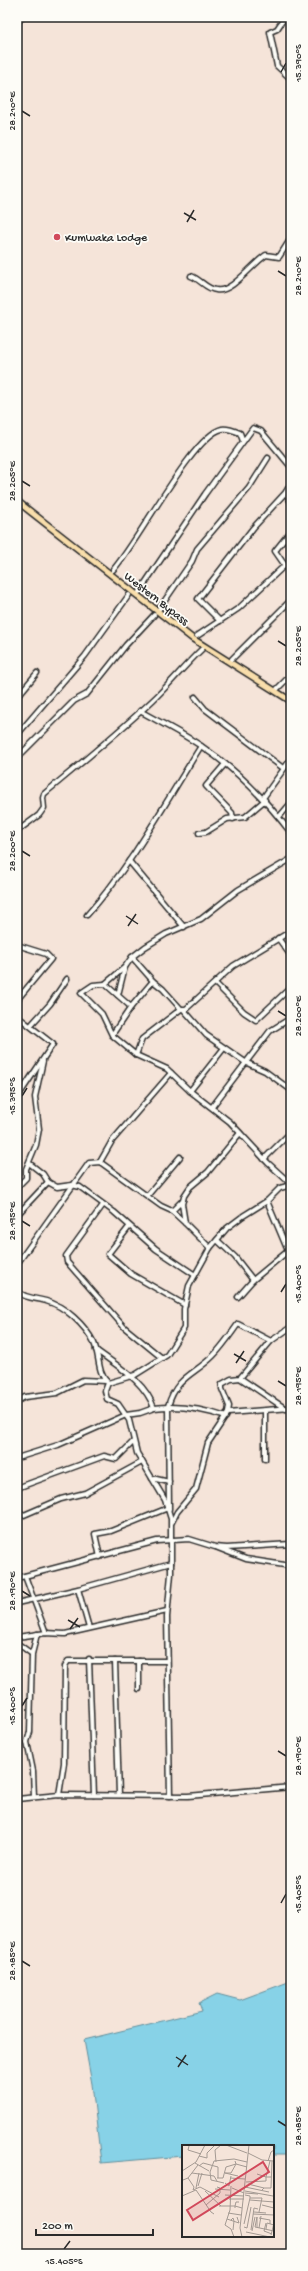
<svg xmlns="http://www.w3.org/2000/svg" width="308" height="2271" font-family="'Gochi Hand',sans-serif">
<rect width="100%" height="100%" fill="#f5e4d9"/>
<filter id="ink" filterUnits="userSpaceOnUse"><feTurbulence type="fractalNoise" baseFrequency=".025" numOctaves="2"/><feDisplacementMap in="SourceGraphic" scale="8" xChannelSelector="R" yChannelSelector="G"/><feConvolveMatrix kernelMatrix="1 2 1 2 8 2 1 2 1" color-interpolation-filters="sRGB"/></filter>
<g filter="url(#ink)">
<polygon fill="#87d2e7" stroke="#628f9c" points="291,1981 291,2155 273,2155 273,2146 183,2146 183,2156 101,2163 92,2084 84,2040 202,2011 199,2003 217,1994 240,2000"/>
<g fill="none" stroke-linecap="round" stroke-linejoin="round">
<g stroke="#2b2b2b" stroke-width="7">
<g id="minor">
<polyline points="285,17 277,29 270,32 277,66 291,79"/>
<polyline points="17,22 23,17"/>
<path d="M191,276C200,279 206,289 216,290C232,293 252,264 266,255L279,257L291,238"/>
<polyline points="291,483 286,492 291,503"/>
<polyline points="284,564 291,572"/>
<path d="M113,570C137,544 193,435 222,429C227,428 235,431 240,433L243,441"/>
<polyline points="139,592 205,494 253,428 261,431 291,467"/>
<polyline points="159,609 192,561 197,549 249,488 268,458"/>
<polyline points="220,621 198,599 253,528 286,492"/>
<polyline points="197,636 239,608 283,567 284,564 275,551 291,531"/>
<polyline points="232,659 291,600"/>
<polyline points="277,689 291,675"/>
<polyline points="17,697 37,673"/>
<polyline points="195,697 205,709 283,768"/>
<path d="M140,711C161,723 182,733 201,746C236,769 266,800 291,833"/>
<polyline points="17,735 85,656 129,595"/>
<polyline points="17,758 74,701 87,694 126,645 154,615"/>
<polyline points="225,764 206,786 232,813 233,819"/>
<polyline points="263,798 291,759"/>
<polyline points="279,817 291,803"/>
<path d="M20,829L39,815L44,808L43,798L44,794C81,763 118,733 153,700C170,684 185,665 202,649"/>
<polyline points="199,833 206,832 227,819 245,817 265,800"/>
<polyline points="129,861 184,927"/>
<path d="M87,915C132,865 165,803 201,746"/>
<polyline points="278,938 291,956"/>
<polyline points="17,945 46,954 51,959 17,1000"/>
<polyline points="132,957 153,981"/>
<polyline points="215,983 244,1012 256,1020 291,987"/>
<polyline points="105,984 125,967"/>
<polyline points="118,995 125,967 132,957 145,947 166,934 201,919 238,890 291,859"/>
<polyline points="131,1007 153,981 163,989 181,1009 186,1009 233,966 291,931"/>
<polyline points="184,1010 206,1035 245,1062 265,1071 291,1090"/>
<polyline points="17,1016 53,1044 17,1098"/>
<polyline points="31,1025 50,1004 67,979"/>
<polyline points="112,1035 102,1014 81,993 93,985 105,984 131,1007 112,1035 136,1055 167,1069 190,1091 230,1122 268,1163 291,1184"/>
<polyline points="136,1055 142,1039 181,1009"/>
<polyline points="190,1091 224,1048"/>
<polyline points="212,1107 270,1031 291,1018"/>
<polyline points="264,1159 291,1132"/>
<polyline points="100,1162 112,1141 171,1073"/>
<polyline points="29,1163 43,1174 48,1182 57,1187 72,1185 80,1187 114,1212 156,1249 195,1275"/>
<polyline points="17,1187 26,1178 26,1169 36,1145 39,1129 35,1097 43,1061"/>
<polyline points="148,1195 180,1157"/>
<polyline points="103,1205 66,1256 67,1262 124,1327 162,1358"/>
<polyline points="172,1211 183,1200"/>
<polyline points="17,1215 48,1182"/>
<polyline points="129,1227 108,1254 131,1274 185,1305"/>
<polyline points="217,1240 235,1257 253,1280"/>
<polyline points="210,1248 185,1223 182,1204 184,1196 190,1187 208,1172 240,1133"/>
<polyline points="17,1264 89,1163 100,1162 161,1206 172,1211 185,1223"/>
<path d="M17,1292C31,1300 32,1297 46,1301C65,1306 85,1325 94,1343C100,1356 97,1373 108,1383L105,1391L107,1399L118,1404L129,1420L137,1453L165,1500L171,1519V1574L167,1617L170,1796"/>
<polyline points="238,1297 253,1280 288,1251 267,1201"/>
<path d="M96,1350C117,1366 145,1381 154,1408C178,1405 203,1409 226,1417"/>
<polyline points="240,1378 286,1409"/>
<polyline points="108,1383 135,1375 167,1355 184,1328 184,1309 189,1286 210,1248 227,1228 243,1216 267,1201 280,1188 291,1185"/>
<polyline points="17,1401 25,1397 57,1393 83,1380 106,1381"/>
<polyline points="265,1412 265,1459"/>
<polyline points="228,1413 291,1408"/>
<polyline points="17,1458 58,1445 126,1415 140,1413 154,1408"/>
<polyline points="152,1478 169,1482"/>
<polyline points="17,1488 104,1456 116,1459 133,1442"/>
<path d="M169,1509L168,1406C177,1376 194,1375 213,1356C223,1346 230,1335 238,1324L271,1341"/>
<polyline points="17,1518 61,1499 85,1493 142,1462"/>
<polyline points="172,1522 177,1512 196,1489 208,1443 228,1413 229,1406 222,1389 222,1384 231,1379 240,1378 271,1341 291,1327"/>
<polyline points="218,1548 246,1559 291,1566"/>
<polyline points="100,1557 95,1534 111,1531 168,1508"/>
<polyline points="25,1576 46,1633"/>
<polyline points="17,1578 157,1541 189,1539 215,1547 227,1548 291,1544"/>
<polyline points="78,1589 89,1628"/>
<polyline points="17,1603 78,1589 171,1563"/>
<polyline points="17,1637 46,1633 65,1634 167,1611"/>
<polyline points="17,1643 32,1654 30,1732 27,1742 33,1771 34,1797"/>
<polyline points="32,1654 37,1634"/>
<polyline points="89,1659 94,1795"/>
<polyline points="139,1689 139,1661"/>
<polyline points="59,1795 64,1763 65,1666 68,1661 115,1661"/>
<polyline points="119,1795 115,1661 167,1661"/>
<polyline points="17,1799 59,1795 188,1796 291,1787"/>
</g>
</g>
<g stroke="#2b2b2b" stroke-width="8">
<polyline id="major" points="17,501 193,639 291,701"/>
</g>
<use href="#minor" stroke="#fdfcf7" stroke-width="4"/>
<use href="#major" stroke="#f9deab" stroke-width="5"/>
</g>
</g>
<path fill="none" stroke="#2b2b2b" stroke-width="1.5" d="M281,72L286,63M22,111L30,116M184,213L196,220M187,222L194,210M278,271L286,276M22,481L30,486M278,641L286,646M22,851L30,856M126,916L138,924M128,926L136,914M278,1011L286,1016M22,1096L27,1088M22,1221L30,1226M281,1292L286,1284M234,1354L246,1361M236,1363L244,1351M278,1381L286,1386M22,1591L30,1596M68,1620L80,1627M70,1629L78,1618M22,1706L27,1698M278,1751L286,1756M281,1903L286,1894M22,1961L30,1966M176,2057L188,2065M178,2067L186,2055M278,2121L286,2126M64,2249L70,2241"/>
<circle fill="#d1495b" stroke="#fdfcf7" stroke-width="1.5" cx="57" cy="237" r="4"/>
<g text-anchor="middle" stroke-width="3.5" stroke-linejoin="round" paint-order="stroke">
<g font-size="12" fill="#2b2b2b" stroke="#fdfcf7" text-anchor="start">
<text x="65" y="241">Kumwaka Lodge</text>
</g>
<g font-size="12" fill="#2b2b2b" stroke="#fdfcf7">
<text transform="translate(157 598) rotate(38)" y="4">Western Bypass</text>
</g>
</g>
<g transform="translate(182 2145)">
<rect width="92" height="92" fill="#f5e4d9"/>
<path fill="none" stroke="#a49a93" stroke-width="1" d="M44,0L65,8M7,1L6,5L19,9M66,8L80,15L92,16M17,11L25,13V8L33,0M86,16L89,7L92,5M34,17L33,5L39,0M13,18L27,26M17,21L21,18L36,22V33M0,26L14,17L23,0M10,28L32,31L35,36M43,28H49L54,19L53,16M43,28L56,31M75,29L84,32L88,16M6,33L12,42L11,45M35,33H41L44,22L54,19L65,22M48,33L63,34M1,35L6,33L16,20M64,37L84,36V32H90M42,38L29,35L28,27L32,16L52,14L65,17M43,38L47,41L49,31M66,39L82,43M16,41L20,28M49,41L48,65L43,80L49,84L52,92M63,42L87,47M14,43L17,28M50,43L62,48M33,44L48,45M11,45L18,42L37,52M80,45L82,43H89L90,16M23,46L39,61M63,46L91,51M63,48L76,49M43,50L62,51M0,51L14,45L29,67L32,69M68,53H80L77,67M47,54H62M68,55L92,57M57,57H54L53,61L60,63M24,60L38,48V43L35,42M80,60L92,63M37,61H53V63M72,67L84,68M46,68L59,70M71,69L92,70M77,73L88,75V79M45,74L57,78L55,72M49,75L51,73L52,76L51,85M84,78L82,86L90,89M62,79L68,53V51L63,50M62,82L65,83L69,62M75,82V72L73,82L92,86M77,83L79,71M84,84L85,78L92,80M69,85L72,63L76,64M70,86L73,72M64,87L88,92M89,90L92,78M60,92L58,83L67,0"/>
<path fill="#d1495b" fill-opacity="0.15" stroke="#d1495b" stroke-width="2" d="M81,17L87,27L11,75L5,65Z"/>
<rect width="92" height="92" fill="none" stroke="#2b2b2b" stroke-width="2"/>
</g>
<rect width="308" height="2271" fill="none" stroke="#fdfcf7" stroke-width="44"/>
<path d="M36 2229v6h117v-6" fill="none" stroke="#2b2b2b" stroke-width="2"/>
<text x="42" y="2229" font-size="12" fill="#2b2b2b" stroke="#fdfcf7" stroke-width="3" paint-order="stroke">200 m</text>
<rect x="22" y="22" width="264" height="2227" fill="none" stroke="#2b2b2b" stroke-width="1.5"/>
<g font-size="10" text-anchor="middle" fill="#2b2b2b">
<text transform="translate(297 63) rotate(-90)" y="4">15.390°S</text>
<text transform="translate(11 111) rotate(-90)" y="4">28.210°E</text>
<text transform="translate(297 276) rotate(-90)" y="4">28.210°E</text>
<text transform="translate(11 481) rotate(-90)" y="4">28.205°E</text>
<text transform="translate(297 646) rotate(-90)" y="4">28.205°E</text>
<text transform="translate(11 851) rotate(-90)" y="4">28.200°E</text>
<text transform="translate(297 1016) rotate(-90)" y="4">28.200°E</text>
<text transform="translate(11 1096) rotate(-90)" y="4">15.395°S</text>
<text transform="translate(11 1221) rotate(-90)" y="4">28.195°E</text>
<text transform="translate(297 1284) rotate(-90)" y="4">15.400°S</text>
<text transform="translate(297 1386) rotate(-90)" y="4">28.195°E</text>
<text transform="translate(11 1591) rotate(-90)" y="4">28.190°E</text>
<text transform="translate(11 1706) rotate(-90)" y="4">15.400°S</text>
<text transform="translate(297 1756) rotate(-90)" y="4">28.190°E</text>
<text transform="translate(297 1894) rotate(-90)" y="4">15.405°S</text>
<text transform="translate(11 1961) rotate(-90)" y="4">28.185°E</text>
<text transform="translate(297 2126) rotate(-90)" y="4">28.185°E</text>
<text x="64" y="2264">15.405°S</text>
</g>
</svg>
